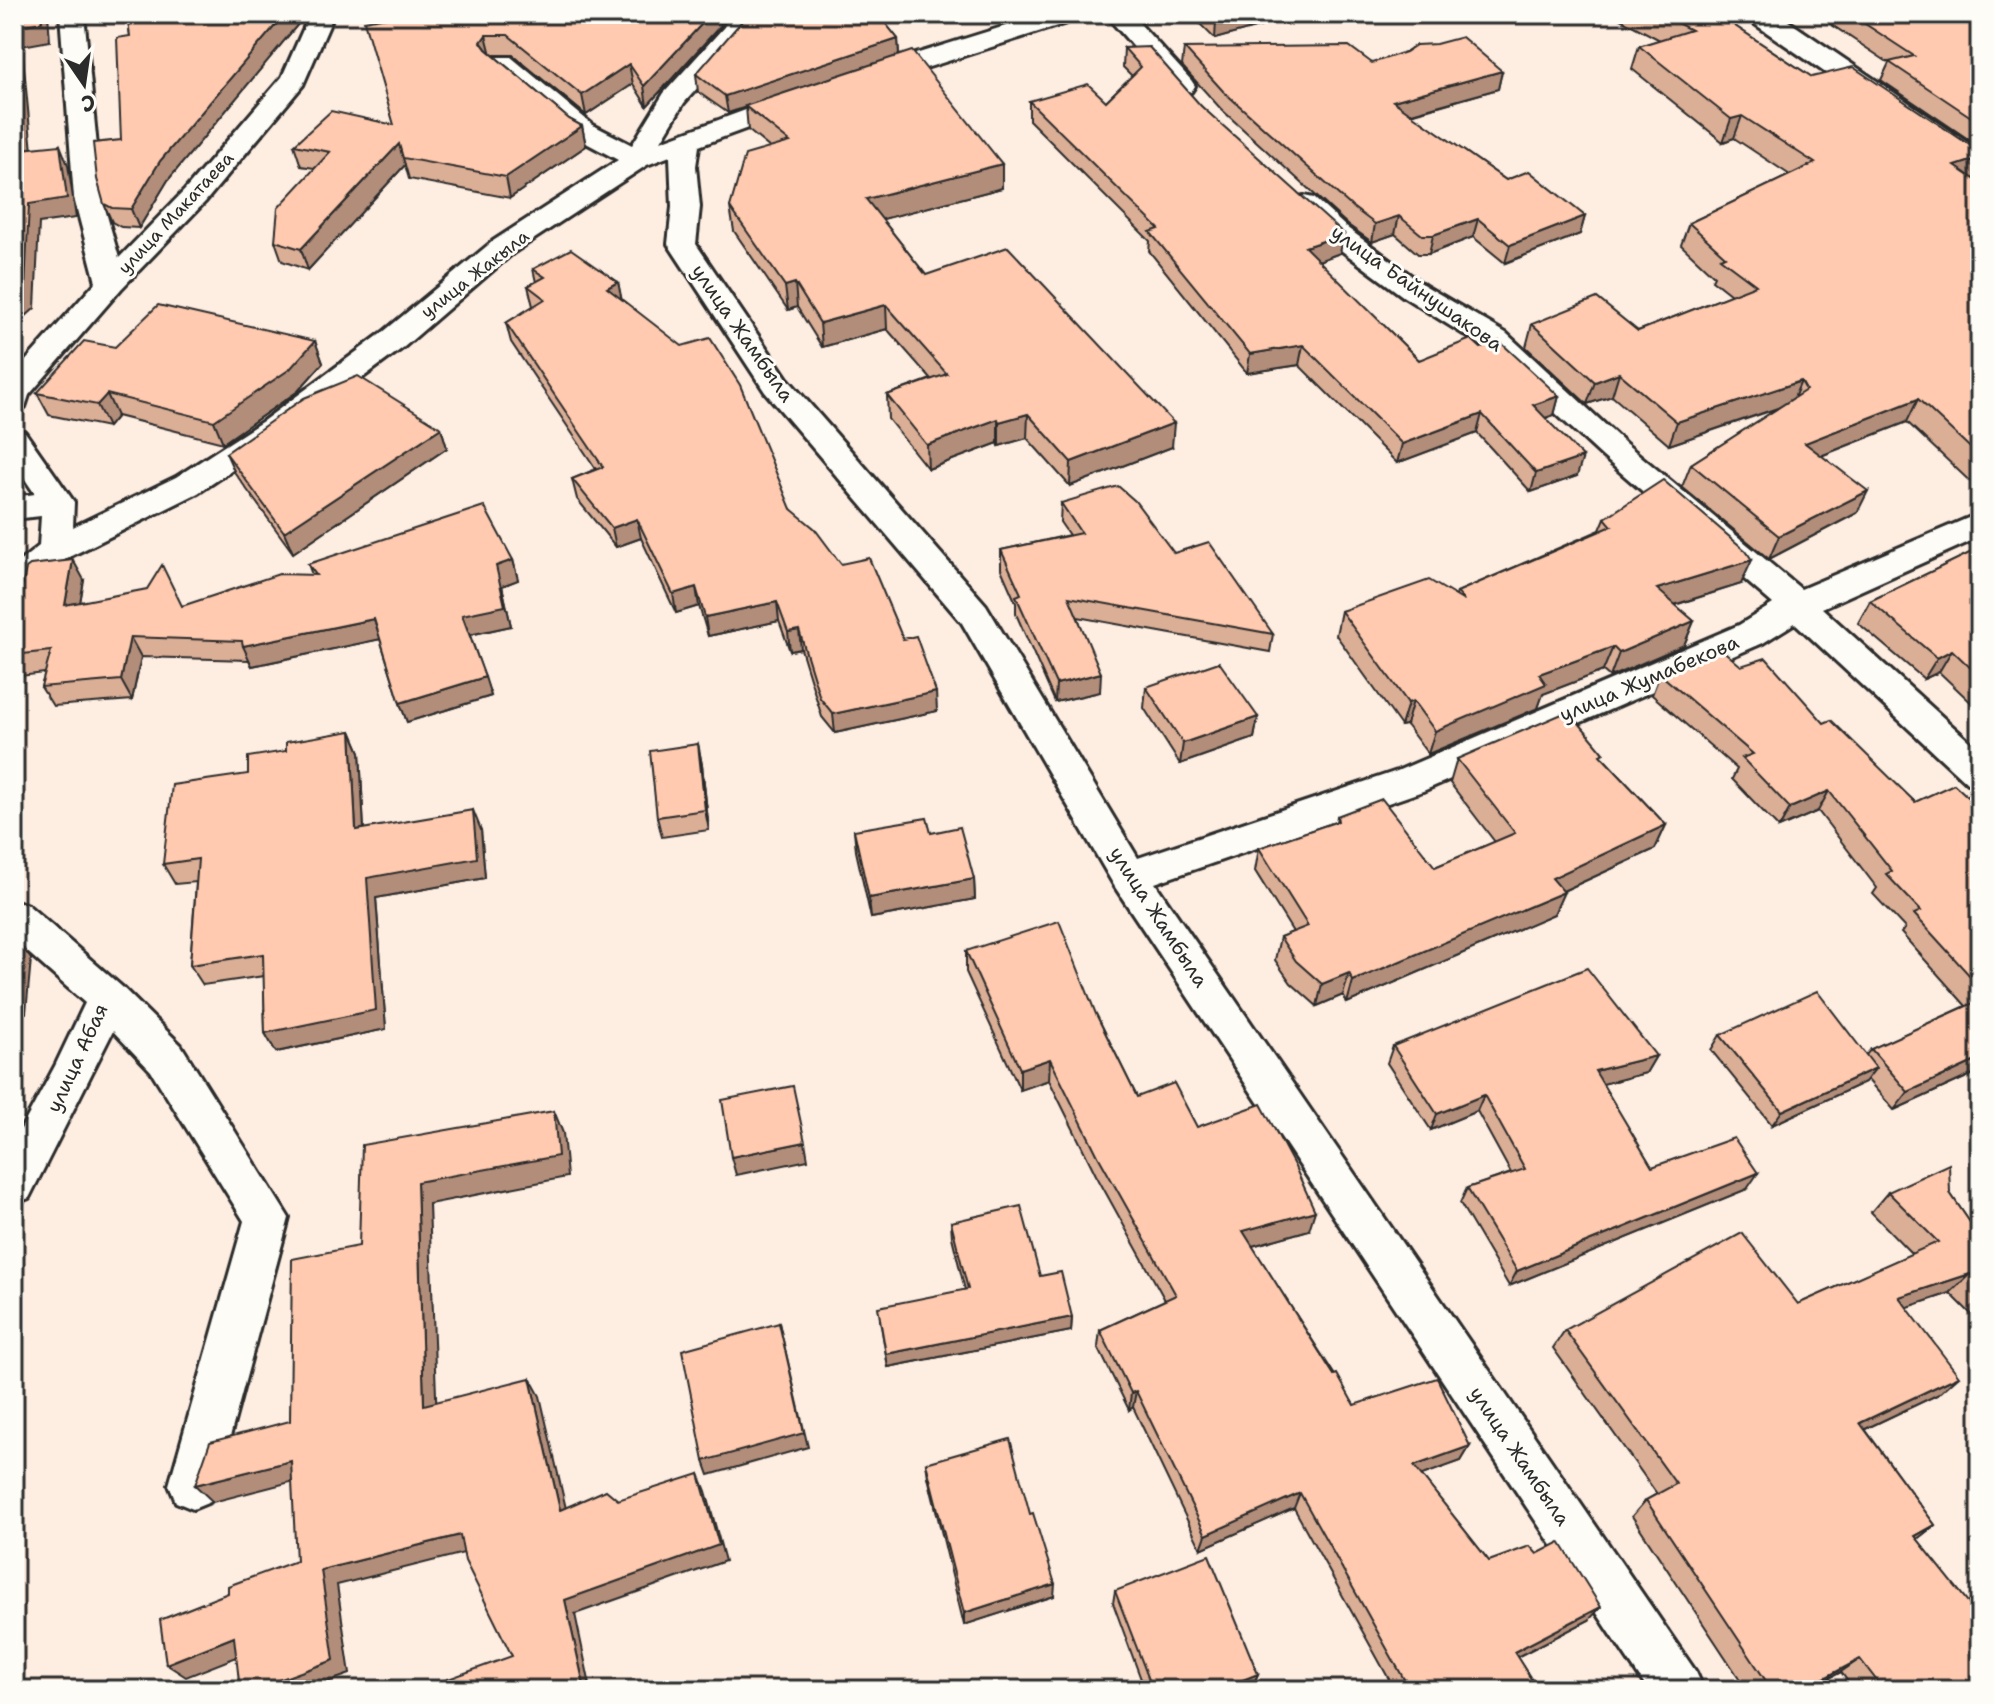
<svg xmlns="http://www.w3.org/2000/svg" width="1994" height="1704" font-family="'Shantell Sans',sans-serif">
<rect width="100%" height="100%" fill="#feede1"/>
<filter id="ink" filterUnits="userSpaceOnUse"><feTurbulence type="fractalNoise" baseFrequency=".0125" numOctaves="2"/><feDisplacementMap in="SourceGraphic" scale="16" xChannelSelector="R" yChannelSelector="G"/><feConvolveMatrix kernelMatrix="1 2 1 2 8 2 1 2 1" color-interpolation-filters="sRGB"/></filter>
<g filter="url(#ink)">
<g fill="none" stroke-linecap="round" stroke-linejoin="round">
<g stroke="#2b2b2b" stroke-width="6">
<g id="street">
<polygon points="60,14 84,14 102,198 119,258 185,190 282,77 310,14 334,14 303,85 205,202 121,289 29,395 25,407 14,410 14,374 96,282 74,198"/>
<polygon points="730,14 754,14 744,35 684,103 661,141 787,95 805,95 809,101 805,107 699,146 696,166 700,207 696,244 787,378 986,605 1138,858 1397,771 1739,625 1773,604 1603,457 1484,347 1404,297 1326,239 1290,204 1294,198 1304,196 1314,198 1346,227 1424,285 1506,333 1625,443 1801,589 1980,513 1980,537 1822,608 1980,751 1980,787 1967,783 1795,623 1763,643 1423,791 1155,883 1696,1672 1704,1690 1648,1690 1115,887 962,623 765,392 668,244 672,207 670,156 647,165 513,253 404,347 285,435 198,493 67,558 26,594 14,597 14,566 39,546 41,516 14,519 14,497 35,494 14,463 14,429 25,432 74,502 73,527 176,477 263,421 382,333 493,241 618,160 575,137 493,67 489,62 493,57 511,57 593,125 632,145 664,93 724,27"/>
<polygon points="1044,14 1082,14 1079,19 879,83 861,83 857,77 861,71"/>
<polygon points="1105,14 1131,14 1191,80 1195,86 1191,92 1173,92"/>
<polygon points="14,900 28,905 121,986 181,1045 289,1218 217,1485 210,1502 193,1509 176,1502 169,1485 244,1221 151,1071 113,1031 29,1198 14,1204 14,1142 55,1066 85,1003 14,940"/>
</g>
</g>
<g stroke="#2b2b2b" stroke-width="6">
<polygon id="secondary" points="1745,14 1778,14 1980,151 1980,174 1969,172 1749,20"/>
</g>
<use href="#street" fill="#fdfcf7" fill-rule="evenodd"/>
<use href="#secondary" fill="#fdfcf7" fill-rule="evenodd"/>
</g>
<g fill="#dbae96" stroke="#2b2b2b" stroke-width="2">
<polygon points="127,14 304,14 304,17 168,180 139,228 121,227 112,222 104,204 121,140 130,36"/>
<polygon points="404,14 720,14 721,25 647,106 633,84 586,115 513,55 493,55 569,119 582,126 586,146 510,198 409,179 405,165 308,270 282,261 275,241 315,168 301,166 294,145 394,125"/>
<polygon points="1190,14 1288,14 1287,19 1215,39"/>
<polygon points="1611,14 1720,14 1735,26 1812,77 1980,152 1980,175 1979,177 1974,179 1980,183 1980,491 1907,422 1821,456 1857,513 1769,559 1682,487 1691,464 1779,408 1669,445 1612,396 1587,404 1526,347 1532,324 1638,331 1731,295 1712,280 1714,276 1681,245 1689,223 1790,175 1734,138 1723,142 1632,69 1639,46 1660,40"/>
<polygon points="1825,14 1980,14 1980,147 1881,80 1889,63 1823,19"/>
<polygon points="880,17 898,39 899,56 1002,164 1002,188 882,219 926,275 1172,447 1070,486 1027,438 999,446 998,443 928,469 888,419 887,395 931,379 887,329 822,347 797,307 788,310 734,231 730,207 770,148 748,130 746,107 728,113 698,92 696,74"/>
<polygon points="1124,48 1201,106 1340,253 1318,261 1419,360 1481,348 1559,396 1554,415 1546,418 1577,476 1531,492 1477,433 1397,463 1299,365 1247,373 1149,251 1150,241 1029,120 1029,101 1106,101 1132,76 1123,67"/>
<polygon points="1184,48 1372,63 1502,71 1498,89 1411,114 1506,180 1585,216 1580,234 1505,263 1473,237 1429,254 1418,254 1395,234 1372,242 1348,225 1221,109 1182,66"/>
<polygon points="533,269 618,282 621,299 791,509 841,564 903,639 937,711 835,733 822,717 801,649 790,651 779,621 708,636 699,606 676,613 641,538 616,547 577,499 572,479 596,469 511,342 506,323 533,306 528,286 536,282"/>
<polygon points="315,341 323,363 298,391 223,443 117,416 108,427 49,415 37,393 115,347"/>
<polygon points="441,428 447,448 293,553 235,473 226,453"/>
<polygon points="1061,503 1174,553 1273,634 1270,652 1078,617 1100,692 1055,702 1016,614 1016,603 1001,569 1001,550 1069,535 1060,522"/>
<polygon points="1605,518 1741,584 1675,605 1694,621 1684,645 1610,677 1603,671 1543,694 1538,708 1428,754 1406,725 1401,726 1336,635 1341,611 1456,596 1457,592 1600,530"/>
<polygon points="1980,548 1980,711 1939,672 1924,679 1858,623 1870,601"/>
<polygon points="513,560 518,580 502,586 511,626 470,635 491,696 407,722 400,703 380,639 252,666 249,660 141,657 132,700 53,706 41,687 45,673 20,676 14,666 14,626 84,580 80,602 182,606 312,575 308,564"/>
<polygon points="1741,666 1824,723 1915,802 1980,808 1980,1071 1894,1110 1867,1079 1865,1082 1772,1125 1711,1050 1720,1035 1866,1055 1871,1049 1966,1006 1901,933 1905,928 1873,894 1877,888 1818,811 1779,828 1732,779 1737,769 1652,695 1660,674"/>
<polygon points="1146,687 1258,717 1254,738 1180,764 1144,708"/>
<polygon points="351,731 360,752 364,829 481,830 485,878 376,898 386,1029 276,1052 265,1033 264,976 203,985 190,965 196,882 175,884 163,864 248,774 286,751"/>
<polygon points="698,744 702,765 709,830 662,837 657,817"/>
<polygon points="1603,758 1666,825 1655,849 1563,891 1554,914 1347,1003 1343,995 1317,1006 1291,983 1275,960 1280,937 1293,932 1255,871 1259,848 1336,822 1337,816 1435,867 1495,842 1450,783 1457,759"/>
<polygon points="854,830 931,833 974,879 975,899 871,918 856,851"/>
<polygon points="966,951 1096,1014 1137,1097 1197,1127 1309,1230 1252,1246 1354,1405 1470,1446 1461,1461 1421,1475 1489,1561 1589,1620 1517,1657 1538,1690 1395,1690 1294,1508 1201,1549 1133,1407 1129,1410 1098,1347 1100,1330 1165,1300 1096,1175 1049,1080 1020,1090 966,972"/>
<polygon points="1393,1046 1656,1056 1646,1073 1602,1084 1652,1167 1747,1189 1509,1286 1460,1203 1467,1188 1511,1173 1477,1111 1431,1130 1387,1063"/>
<polygon points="1888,1192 1950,1193 1980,1237 1980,1323 1950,1293 1906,1307 1939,1394 1865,1429 1935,1525 1917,1539 1980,1678 1957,1690 1854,1690 1841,1672 1807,1690 1747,1690 1632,1516 1646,1500 1657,1494 1553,1348 1565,1330 1798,1304 1912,1254 1871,1212"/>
<polygon points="951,1222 1040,1276 1072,1317 1071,1331 888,1367 880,1320 965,1290 952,1237"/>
<polygon points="926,1463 1030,1514 1054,1596 964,1625 928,1477"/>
<polygon points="1115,1591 1258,1674 1253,1685 1240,1690 1145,1690 1113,1603"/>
</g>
<g fill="#b28d7a" stroke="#2b2b2b" stroke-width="2">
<polygon points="41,14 48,14 50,41 22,46 33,162 21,149 14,27"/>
<polygon points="285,14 304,14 304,17 168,180 139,228 131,209 160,161"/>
<polygon points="711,14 720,14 721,25 647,106 644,86"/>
<polygon points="1243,14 1288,14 1287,19 1215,39 1216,21"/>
<polygon points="486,35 491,55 481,42"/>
<polygon points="898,39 899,56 728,113 725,96"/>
<polygon points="629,64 633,84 586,115 582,95"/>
<polygon points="1502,71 1498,89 1390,119 1393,101"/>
<polygon points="1742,116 1734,138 1723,142 1731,119"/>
<polygon points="582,126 586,146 510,198 506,177"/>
<polygon points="399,144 405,165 308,270 301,249"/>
<polygon points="60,145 68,165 76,218 39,223 35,308 14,327 14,298 29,204"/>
<polygon points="1980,158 1979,177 1944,189 1955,166"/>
<polygon points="1002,164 1002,188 868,223 866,199"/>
<polygon points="1399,216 1395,234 1372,242 1375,224"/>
<polygon points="1585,216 1580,234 1505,263 1510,245"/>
<polygon points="1478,219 1473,237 1429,254 1433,235"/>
<polygon points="1344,234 1340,253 1302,267 1305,247"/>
<polygon points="618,282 622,301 607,288"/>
<polygon points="795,283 797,307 788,310 785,286"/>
<polygon points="886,305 887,329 822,347 820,323"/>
<polygon points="315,341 323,363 298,391 223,443 214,421"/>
<polygon points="1303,345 1299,365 1247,373 1250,354"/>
<polygon points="1619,373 1612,396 1587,404 1595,382"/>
<polygon points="1801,381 1792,403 1669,445 1677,422"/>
<polygon points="107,394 117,416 108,427 97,405"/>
<polygon points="1559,396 1554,415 1527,424 1533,405"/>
<polygon points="1918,399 1907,422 1795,466 1805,443"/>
<polygon points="1028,414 1027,438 999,446 999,422"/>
<polygon points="1482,414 1477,433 1397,463 1402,444"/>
<polygon points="998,419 998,443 928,469 927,445"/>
<polygon points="1174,423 1172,447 1070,486 1071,462"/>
<polygon points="441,428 447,448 293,553 284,532"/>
<polygon points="1583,457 1577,476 1531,492 1536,473"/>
<polygon points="1868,491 1857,513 1769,559 1779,536"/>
<polygon points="637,519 641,538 616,547 612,528"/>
<polygon points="73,560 84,580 76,625 65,605"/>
<polygon points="513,560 518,580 502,586 511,626 469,635 462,615 496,566"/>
<polygon points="1752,560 1741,584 1648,613 1657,589"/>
<polygon points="696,587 699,606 676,613 673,594"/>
<polygon points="777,602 779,621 708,636 705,617"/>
<polygon points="374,619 381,639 252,666 243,646"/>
<polygon points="1694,621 1684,645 1610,677 1619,653"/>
<polygon points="799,630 801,649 790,651 788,632"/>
<polygon points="130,637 141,657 132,700 121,680"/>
<polygon points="1613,647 1603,671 1543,694 1538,708 1428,754 1435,731 1539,674"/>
<polygon points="1952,650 1939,672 1924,679 1937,658"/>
<polygon points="1101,673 1100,692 1055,702 1056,684"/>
<polygon points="485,677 491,696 407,722 400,703"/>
<polygon points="936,692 937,711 835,733 833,714"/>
<polygon points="1413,701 1406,725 1401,726 1408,703"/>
<polygon points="1258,717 1254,738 1180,764 1183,743"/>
<polygon points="351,731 360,752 365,851 356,830"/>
<polygon points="698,744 702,765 709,830 705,810"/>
<polygon points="1829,791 1818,811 1779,828 1790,808"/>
<polygon points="473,810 481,830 485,878 376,898 386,1029 276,1052 265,1033 367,878"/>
<polygon points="1666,825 1655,849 1543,900 1552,878"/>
<polygon points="974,879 975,899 871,918 869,898"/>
<polygon points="1564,892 1554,914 1347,1003 1353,981"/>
<polygon points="16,939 31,959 26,1013 14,1015 14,959"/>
<polygon points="1349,973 1343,995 1317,1006 1322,984"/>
<polygon points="1656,1056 1646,1073 1587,1088 1595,1071"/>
<polygon points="1050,1059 1049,1080 1020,1090 1020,1069"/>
<polygon points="1980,1059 1980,1071 1894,1110 1908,1092"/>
<polygon points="1876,1068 1865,1082 1772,1125 1782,1111"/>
<polygon points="1484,1095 1477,1111 1431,1130 1437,1114"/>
<polygon points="554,1111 563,1133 567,1177 429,1204 437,1423 424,1405 417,1182"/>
<polygon points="805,1142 808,1160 736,1175 731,1157"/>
<polygon points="1758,1173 1747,1189 1509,1286 1517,1271"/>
<polygon points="1315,1211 1309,1230 1238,1250 1243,1231"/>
<polygon points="1970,1274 1950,1293 1881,1316 1899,1297"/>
<polygon points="1072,1317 1071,1331 888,1367 886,1354"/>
<polygon points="779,1323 808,1447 709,1475 704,1461"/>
<polygon points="1959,1376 1939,1394 1842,1440 1860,1423"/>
<polygon points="530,1378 540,1396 570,1526 560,1510"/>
<polygon points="1136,1391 1133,1407 1129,1410 1131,1393"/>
<polygon points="1470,1446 1461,1461 1406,1481 1414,1466"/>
<polygon points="291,1461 306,1478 213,1502 195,1485"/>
<polygon points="699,1474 706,1491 725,1561 575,1614 591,1690 585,1690 565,1600"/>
<polygon points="1300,1493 1294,1508 1201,1549 1206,1535"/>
<polygon points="1935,1525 1915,1541 1915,1536"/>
<polygon points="460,1535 472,1551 337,1585 350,1674 305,1690 251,1690 321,1570"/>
<polygon points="1055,1584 1054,1596 964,1625 964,1613"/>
<polygon points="1601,1607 1589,1620 1503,1664 1514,1652"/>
<polygon points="234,1637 252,1651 186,1677 166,1664"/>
<polygon points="1860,1659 1841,1672 1807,1690 1802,1690"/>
<polygon points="1258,1674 1253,1685 1240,1690 1217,1690"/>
</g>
<g fill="#ffcaaf" stroke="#2b2b2b" stroke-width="2">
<polygon points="14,14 41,14 42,22 14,27"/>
<polygon points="127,14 285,14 160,161 131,209 112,208 104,204 97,179 93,143 121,140 117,38 130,36"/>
<polygon points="404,14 711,14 644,86 629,64 582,95 508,35 486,35 481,42 486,49 569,119 582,126 506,177 403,158 399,144 301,249 275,241 278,208 330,152 294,145 331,111 394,125 364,21"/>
<polygon points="748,14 878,14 898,39 725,96 696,74"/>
<polygon points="1209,14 1243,14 1216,21"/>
<polygon points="1660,14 1720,14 1735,26 1812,77 1853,67 1980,152 1980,158 1955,166 1980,183 1980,457 1918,399 1805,443 1868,491 1779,536 1691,464 1806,390 1801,381 1677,422 1619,373 1595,382 1532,324 1597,298 1638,331 1756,285 1720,258 1725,256 1689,223 1815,163 1742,116 1731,119 1639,46 1691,30"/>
<polygon points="1850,14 1980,14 1980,123 1889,62 1914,56"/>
<polygon points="14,30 24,143 21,149 60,145 67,198 29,204 25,288 14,298"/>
<polygon points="1462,37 1502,71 1393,101 1506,180 1529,171 1585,216 1510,245 1478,219 1433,235 1422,235 1399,216 1375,224 1351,206 1223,91 1184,48 1349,46 1372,63 1405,52 1416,45 1436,44"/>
<polygon points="1149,47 1201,106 1344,234 1305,247 1419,360 1471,339 1481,348 1499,341 1559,396 1533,405 1583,457 1536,473 1482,414 1402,444 1303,345 1250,354 1150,232 1159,229 1029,101 1088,84 1106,101 1141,67 1124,48"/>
<polygon points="912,51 1002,164 866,199 926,275 1008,247 1174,423 1071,462 1028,414 999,422 998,419 927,445 887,395 947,374 886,305 820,323 795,283 785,286 730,207 745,155 790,142 745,106"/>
<polygon points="571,249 618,282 607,288 682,346 710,338 740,385 791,509 814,528 841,564 869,558 903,639 916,636 936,692 833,714 820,698 799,630 788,632 777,602 705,617 696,587 673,594 637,519 612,528 572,479 603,467 506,323 545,299 528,286 545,277 533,269"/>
<polygon points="158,305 315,341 290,369 214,421 107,394 97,405 37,393 84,341 115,347"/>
<polygon points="358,376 441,428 284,532 226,453 304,398"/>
<polygon points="1663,480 1746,551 1752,560 1657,589 1694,621 1619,653 1613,647 1539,674 1546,684 1435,731 1413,701 1408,703 1341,611 1429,580 1464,601 1457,592 1612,526 1605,518"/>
<polygon points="1118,486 1135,501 1174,553 1209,542 1273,634 1069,597 1101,673 1056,684 1016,596 1021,594 1001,550 1081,533 1061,503"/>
<polygon points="484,506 513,560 496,566 505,606 462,615 485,677 400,703 374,619 243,646 242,641 130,637 121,680 41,687 51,651 14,655 14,626 26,568 30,565 73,560 65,605 147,589 162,565 182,606 279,574 316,575 308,564"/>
<polygon points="1980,548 1980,677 1952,650 1937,658 1870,601"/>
<polygon points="1720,648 1741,666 1766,658 1824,723 1831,720 1915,802 1954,784 1980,808 1980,987 1914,914 1921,911 1886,874 1892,871 1829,791 1790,808 1742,758 1753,754 1660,674"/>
<polygon points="1219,662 1258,717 1183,743 1146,687"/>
<polygon points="1569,711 1604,753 1600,755 1666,825 1552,878 1564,892 1353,981 1349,973 1322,984 1296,961 1280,937 1308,926 1259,848 1338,821 1337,816 1382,799 1435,867 1515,833 1457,759"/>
<polygon points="351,731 356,830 473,810 477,858 367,878 376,1010 265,1033 263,954 190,965 198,859 163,864 172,785 248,774 248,757 286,751 286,742"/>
<polygon points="698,744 705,810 657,817 650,751"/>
<polygon points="927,818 931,833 960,827 974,879 869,898 854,830"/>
<polygon points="1059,921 1096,1014 1137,1097 1174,1083 1197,1127 1261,1104 1295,1167 1315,1211 1243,1231 1334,1375 1337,1374 1354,1405 1437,1378 1470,1446 1414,1466 1489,1561 1530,1546 1537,1554 1560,1542 1601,1607 1514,1652 1538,1690 1410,1690 1300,1493 1206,1535 1136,1391 1131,1393 1100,1330 1176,1295 1098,1156 1050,1059 1020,1069 966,951"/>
<polygon points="14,937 16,939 14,959"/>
<polygon points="1587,968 1656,1056 1595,1071 1652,1167 1734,1138 1758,1173 1517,1271 1467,1188 1525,1169 1484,1095 1437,1114 1393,1046"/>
<polygon points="1817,991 1876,1068 1782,1111 1720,1035"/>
<polygon points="1980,1000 1980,1059 1908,1092 1871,1049"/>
<polygon points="793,1086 805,1142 731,1157 722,1100"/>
<polygon points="554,1111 558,1156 417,1182 424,1405 530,1378 560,1510 606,1490 618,1500 699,1474 719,1545 565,1600 585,1690 418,1690 512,1656 465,1561 460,1535 321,1570 334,1660 251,1690 240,1690 234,1637 166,1664 160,1620 228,1593 228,1586 296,1561 291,1461 195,1485 210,1442 290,1421 292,1259 359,1246 362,1145"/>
<polygon points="1949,1164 1950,1193 1980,1237 1980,1284 1970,1274 1899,1297 1959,1376 1860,1423 1935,1525 1915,1536 1980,1617 1980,1677 1954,1690 1884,1690 1860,1659 1802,1690 1772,1690 1646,1500 1676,1484 1565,1330 1742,1233 1798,1304 1938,1242 1888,1192"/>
<polygon points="1021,1206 1040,1276 1061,1272 1072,1317 886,1354 878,1307 968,1289 951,1222"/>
<polygon points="779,1323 804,1433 704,1461 682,1350"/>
<polygon points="1010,1439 1030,1514 1033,1513 1055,1584 964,1613 926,1463"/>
<polygon points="1209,1555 1258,1674 1217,1690 1153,1690 1115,1591"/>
</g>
</g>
<g text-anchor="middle" stroke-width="6" stroke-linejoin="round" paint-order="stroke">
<g font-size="18" fill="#2b2b2b" stroke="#fdfcf7">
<text transform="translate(176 213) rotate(-47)" y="6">улица Макатаева</text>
<text transform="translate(475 274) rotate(-38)" y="6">улица Жакыла</text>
</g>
<g font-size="20" fill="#2b2b2b" stroke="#fdfcf7">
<text transform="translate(1417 288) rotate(35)" y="7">улица Байнушакова</text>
<text transform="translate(743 333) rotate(55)" y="7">улица Жамбыла</text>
<text transform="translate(1649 678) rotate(-23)" y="7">улица Жумабекова</text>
<text transform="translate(1159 917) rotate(57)" y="7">улица Жамбыла</text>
<text transform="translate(77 1058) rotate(-65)" y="7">улица Абая</text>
<text transform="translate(1520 1456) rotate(56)" y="7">улица Жамбыла</text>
</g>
</g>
<rect width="1994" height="1704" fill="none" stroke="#fdfcf7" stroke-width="48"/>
<rect x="24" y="24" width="1946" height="1656" fill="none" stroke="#2b2b2b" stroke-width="3" filter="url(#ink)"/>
<g transform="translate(84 84) rotate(167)" stroke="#fdfcf7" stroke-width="6" paint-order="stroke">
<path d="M0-6L14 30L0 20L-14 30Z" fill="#2b2b2b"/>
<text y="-12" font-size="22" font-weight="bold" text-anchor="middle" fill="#2b2b2b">С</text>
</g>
</svg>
